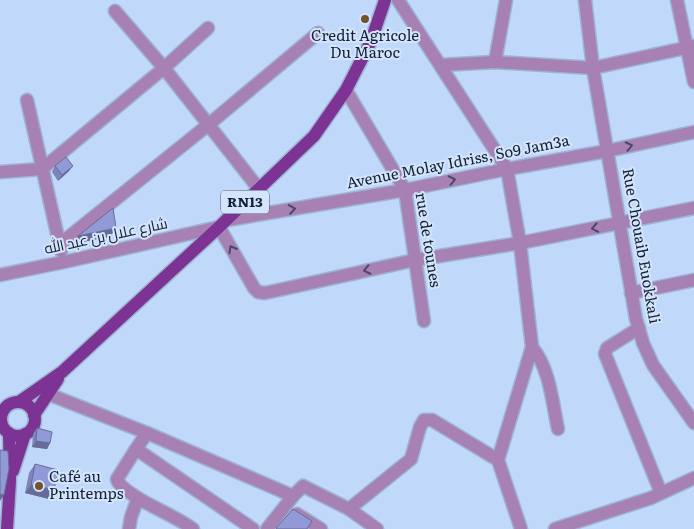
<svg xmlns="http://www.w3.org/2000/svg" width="694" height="529" font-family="Literata,Cairo,serif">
<rect width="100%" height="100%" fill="#c0d8fa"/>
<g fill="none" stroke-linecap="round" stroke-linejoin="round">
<g stroke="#9db3d3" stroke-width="15">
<g id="minor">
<polyline points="398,0 507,169 520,243 532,347 498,460 521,529"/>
<polyline points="585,0 593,68 636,319 643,343 653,365 694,423"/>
<polyline points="677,0 694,82"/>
<polyline points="115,11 164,68 208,28"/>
<polyline points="495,62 506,0"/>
<polyline points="441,65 495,62 593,68 694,46"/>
<polyline points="346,90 405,190 424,321"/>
<polyline points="27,100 61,251"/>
<polyline points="0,172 42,169 164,68 259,189"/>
<polyline points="227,220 405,190 507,169 607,151 694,132"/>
<polyline points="60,244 208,125 318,33"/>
<polyline points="0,275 64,262 219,227 254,288 258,292 265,293 415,260 520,243 694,208"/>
<polyline points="631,293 694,280"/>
<polyline points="639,328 607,348 605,354 661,493"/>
<path d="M532,347C550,369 552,401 558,429"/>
<polyline points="48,394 147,433 293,496"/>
<polyline points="0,412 3,411"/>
<polyline points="0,426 2,426"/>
<polyline points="147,433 136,449 253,529"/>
<path d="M136,449L117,479L118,482C132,500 173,514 193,529"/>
<polyline points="349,509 411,459 420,427 424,420 432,420 498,460"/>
<polyline points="297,514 321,529"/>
<polyline points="129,529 131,517 138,498"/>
<polyline points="267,529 293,496 303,486 349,509 377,529"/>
<polyline points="555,529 651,498 694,478"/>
</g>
</g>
<g stroke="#9db3d3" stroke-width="15">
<g id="major">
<polyline points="19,402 62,372 219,227 314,136 346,90 371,41 385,0"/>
<circle cx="18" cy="419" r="17"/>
<polyline points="34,415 58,379"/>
<polyline points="13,471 25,434"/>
<polyline points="7,529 10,481 9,433"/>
</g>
</g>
<use href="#minor" stroke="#a781b4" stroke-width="12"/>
<use href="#major" stroke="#7c3393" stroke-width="12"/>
</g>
<g fill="#7d84b9">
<polygon points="55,166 69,171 58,181 52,172"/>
<polygon points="37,428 50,443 47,449 32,447 33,434"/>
<polygon points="35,464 54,490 49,499 25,493 29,473"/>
</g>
<g fill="#666c96">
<polygon points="73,166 69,171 58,181 62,175"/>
<polygon points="116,228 110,237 72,244 78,236"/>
<polygon points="36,441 50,443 47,449 32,447"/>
<polygon points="31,485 54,490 49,499 25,493"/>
<polygon points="0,494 4,495 0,501"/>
</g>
<g fill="#919ad7" stroke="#666c96">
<polygon points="66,157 73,166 62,175 55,166"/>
<polygon points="113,208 116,228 78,236"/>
<polygon points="37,428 52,432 50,443 36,441"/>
<polygon points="0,450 8,451 9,469 4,495 0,494"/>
<polygon points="35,464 58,470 54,490 31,485"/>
<polygon points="293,509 312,521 307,529 277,529 276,528"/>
</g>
<defs><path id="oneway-chevron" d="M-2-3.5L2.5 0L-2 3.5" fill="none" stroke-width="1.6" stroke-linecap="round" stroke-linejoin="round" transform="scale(1.25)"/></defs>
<g stroke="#4d4768">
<use href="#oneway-chevron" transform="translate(629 146) rotate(-12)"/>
<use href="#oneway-chevron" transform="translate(452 180) rotate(-12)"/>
<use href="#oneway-chevron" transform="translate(292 209) rotate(-9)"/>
<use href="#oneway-chevron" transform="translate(595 228) rotate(169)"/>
<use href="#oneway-chevron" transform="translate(232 249) rotate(-120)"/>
<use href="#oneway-chevron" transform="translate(367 270) rotate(168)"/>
</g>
<g fill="#705427" stroke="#d4e4fb" stroke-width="2">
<circle cx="365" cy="19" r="5"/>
<circle cx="39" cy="486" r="5"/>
</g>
<g text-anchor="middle" stroke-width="4" stroke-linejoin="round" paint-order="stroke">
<rect fill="#d4e4fb" stroke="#4c5b70" stroke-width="1" x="221" y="190.5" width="48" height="23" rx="4"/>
<g font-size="14" font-weight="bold" fill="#112035">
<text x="245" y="207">RN13</text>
</g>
<g font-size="15" fill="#112035" stroke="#d4e4fb">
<text x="365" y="41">Credit Agricole<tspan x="365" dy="17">Du Maroc</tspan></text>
<text x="49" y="482" text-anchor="start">Café au<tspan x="49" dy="17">Printemps</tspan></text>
</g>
<g font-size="15" fill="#112035" stroke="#d4e4fb">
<text transform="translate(458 162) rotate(-11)" y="5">Avenue Molay Idriss, So9 Jam3a</text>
<text transform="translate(106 236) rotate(-12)" y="5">شارع علال بن عبد الله</text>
<text transform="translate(428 240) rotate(81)" y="5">rue de tounes</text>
<text transform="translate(641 246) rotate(80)" y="5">Rue Chouaib Euokkali</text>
</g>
</g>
</svg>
